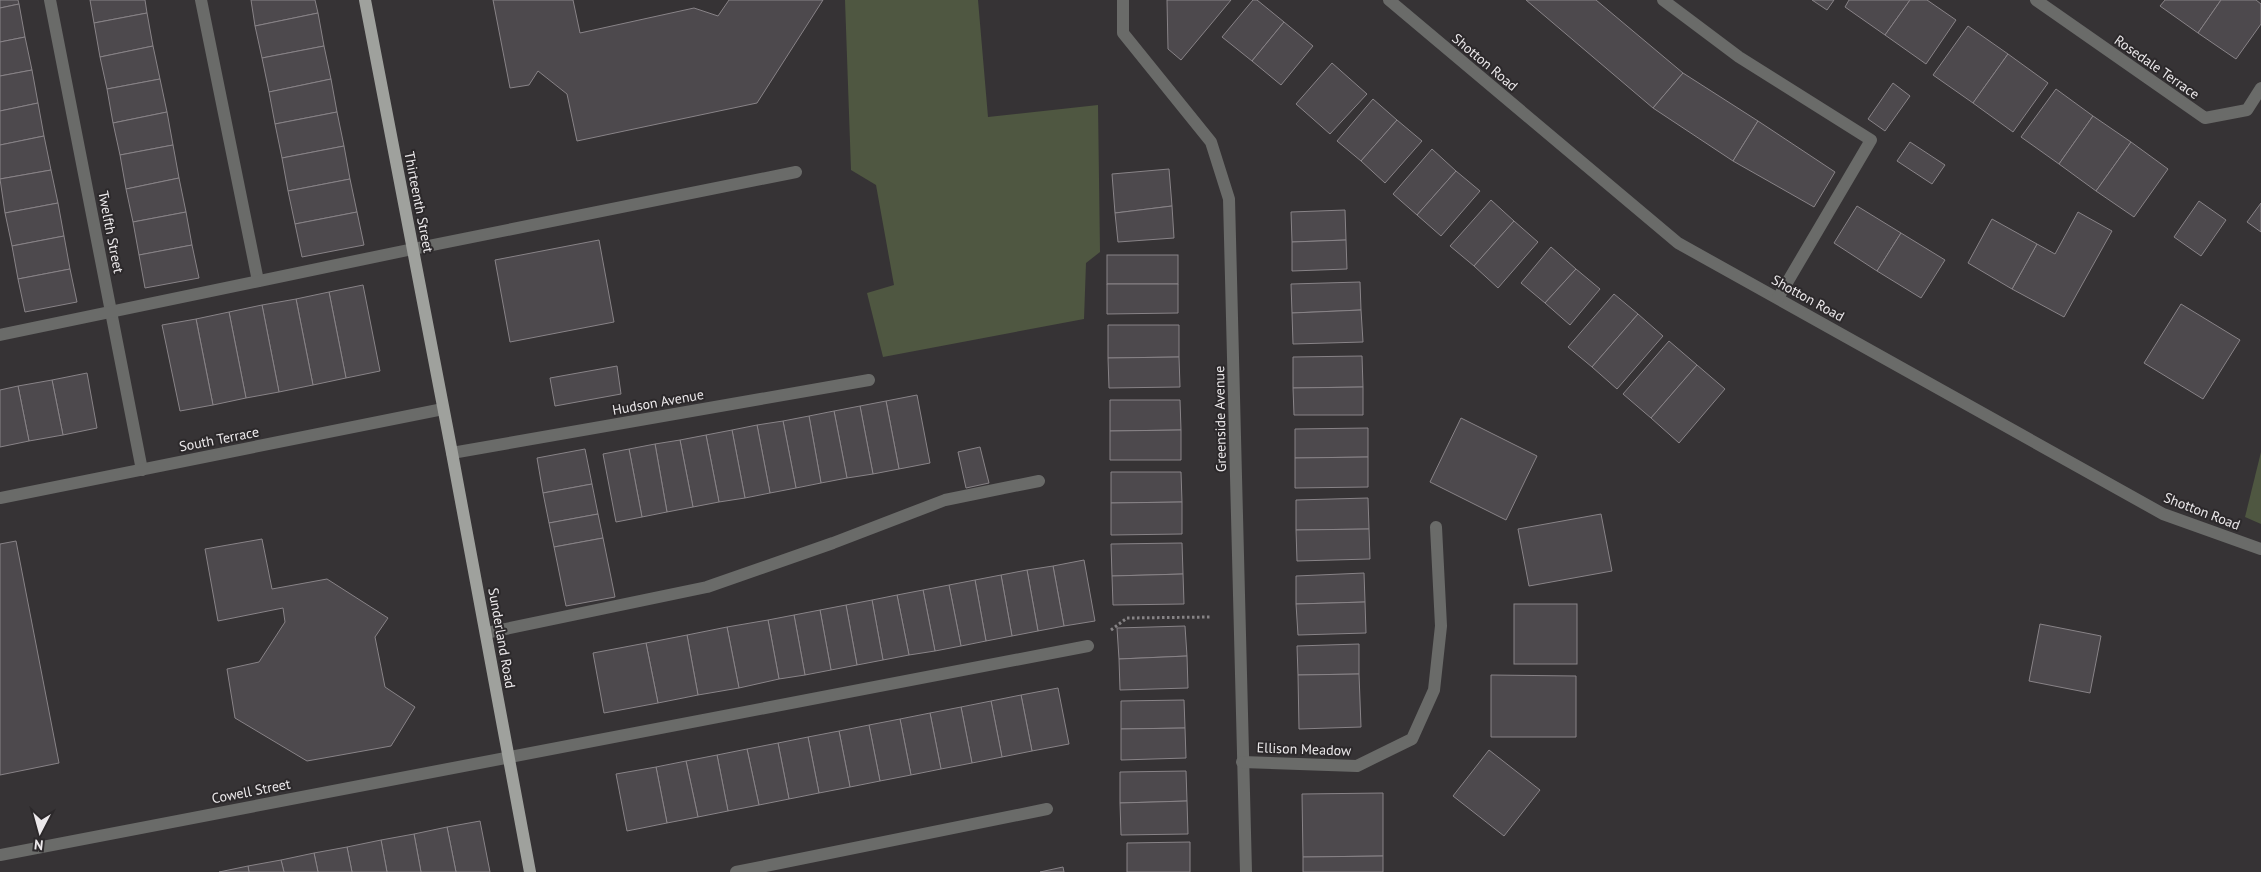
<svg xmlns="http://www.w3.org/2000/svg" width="2261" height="872" font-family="'PT Sans',sans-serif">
<rect width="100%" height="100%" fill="#363335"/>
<g fill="#4f5741">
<polygon points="845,0 978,0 988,117 1098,105 1100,252 1086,263 1084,319 883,357 867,293 894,285 876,185 851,170"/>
<polygon points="2261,452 2261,524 2245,517"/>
</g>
<g fill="#4d494d" stroke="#888387">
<polygon points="0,0 18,0 19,4 0,8"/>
<polygon points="90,0 145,0 147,13 94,23"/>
<polygon points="251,0 315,0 318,13 255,26"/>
<polygon points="493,0 573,0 580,33 694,8 718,16 729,0 823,0 757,103 577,141 567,94 538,71 529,85 510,88"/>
<polygon points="1167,0 1231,0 1181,60 1168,49"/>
<polygon points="1253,0 1257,0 1284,22 1252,61 1222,37"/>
<polygon points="1526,0 1596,0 1683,73 1653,108"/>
<polygon points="1812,0 1834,0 1827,10"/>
<polygon points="1849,0 1910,0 1885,35 1845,7"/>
<polygon points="1910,0 1927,0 1956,20 1926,64 1885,35"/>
<polygon points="2165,0 2221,0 2198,33 2160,6"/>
<polygon points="2221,0 2256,0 2261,4 2261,24 2236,59 2198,33"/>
<polygon points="19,4 25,37 0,42 0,8"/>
<polygon points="147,13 153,46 100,57 94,23"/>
<polygon points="318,13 324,46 262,58 255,26"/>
<polygon points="1284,22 1313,46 1281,85 1252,61"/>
<polygon points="1968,26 2008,54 1973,103 1933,75"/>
<polygon points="25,37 32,70 0,76 0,42"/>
<polygon points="153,46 160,79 107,89 100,57"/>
<polygon points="324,46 331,79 269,92 262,58"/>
<polygon points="2008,54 2048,83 2013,132 1973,103"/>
<polygon points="1332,63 1367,94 1330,134 1296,104"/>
<polygon points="32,70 38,103 0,111 0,76"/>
<polygon points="1683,73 1758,121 1733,161 1653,108"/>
<polygon points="160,79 167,112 113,123 107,89"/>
<polygon points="331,79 337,112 275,124 269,92"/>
<polygon points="1893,83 1910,96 1885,131 1868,119"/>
<polygon points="2056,89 2093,116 2059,164 2021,137"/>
<polygon points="1373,99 1397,120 1361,161 1337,141"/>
<polygon points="38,103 44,136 0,145 0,111"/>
<polygon points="167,112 173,145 120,155 113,123"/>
<polygon points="337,112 344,146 282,158 275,124"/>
<polygon points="2093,116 2131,142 2096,191 2059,164"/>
<polygon points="1397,120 1422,141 1385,183 1361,161"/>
<polygon points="1758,121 1835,172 1814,207 1733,161"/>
<polygon points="44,136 51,170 0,179 0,145"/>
<polygon points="1910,142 1945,165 1932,184 1897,161"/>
<polygon points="2131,142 2168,169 2134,217 2096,191"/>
<polygon points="173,145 179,178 126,189 120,155"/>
<polygon points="344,146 350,179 288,191 282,158"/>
<polygon points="1432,149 1456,171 1417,215 1393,194"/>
<polygon points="1169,169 1172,206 1115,213 1112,174"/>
<polygon points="51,170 58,203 5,213 0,179"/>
<polygon points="1456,171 1480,191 1441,236 1417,215"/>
<polygon points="179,178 186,212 133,222 126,189"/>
<polygon points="350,179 357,212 295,224 288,191"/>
<polygon points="1491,200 1514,221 1474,266 1450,246"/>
<polygon points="2199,201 2226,220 2201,256 2174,237"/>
<polygon points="58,203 64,236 12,246 5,213"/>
<polygon points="2261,203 2261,232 2247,222"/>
<polygon points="1172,206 1174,238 1118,242 1115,213"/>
<polygon points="1857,206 1901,233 1877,271 1834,243"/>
<polygon points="1345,210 1346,240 1292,242 1291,212"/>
<polygon points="186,212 192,245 139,255 133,222"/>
<polygon points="357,212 364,245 302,257 295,224"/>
<polygon points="2078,212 2112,231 2064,317 2012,289 2037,244 2055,254"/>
<polygon points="1992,219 2037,244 2012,289 1968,263"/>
<polygon points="1514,221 1538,242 1498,288 1474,266"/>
<polygon points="1901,233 1945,260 1921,298 1877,271"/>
<polygon points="64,236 70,269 18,279 12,246"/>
<polygon points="599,240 614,322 510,342 495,260"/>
<polygon points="1346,240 1347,269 1292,271 1292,242"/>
<polygon points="192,245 199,278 145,288 139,255"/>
<polygon points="1551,247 1576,269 1545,303 1521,283"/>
<rect x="1107" y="255" width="71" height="29"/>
<polygon points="70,269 77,302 25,312 18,279"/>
<polygon points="1576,269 1600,289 1570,325 1545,303"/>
<polygon points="1360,282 1361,310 1292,313 1291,284"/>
<polygon points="1107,284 1178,284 1178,313 1107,314"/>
<polygon points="363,285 380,371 346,378 329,292"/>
<polygon points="329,292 346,378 313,385 296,299"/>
<polygon points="1614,294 1638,314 1592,367 1568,347"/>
<polygon points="296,299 313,385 279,392 262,305"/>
<polygon points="2181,304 2240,340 2203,399 2144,363"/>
<polygon points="262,305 279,392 246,398 229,312"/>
<polygon points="1361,310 1363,342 1293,344 1292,313"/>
<polygon points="229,312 246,398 213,405 196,319"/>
<polygon points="1638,314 1663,336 1617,389 1592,367"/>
<polygon points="196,319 213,405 180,411 162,325"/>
<polygon points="1108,325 1179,325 1179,357 1108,358"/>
<polygon points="1669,341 1697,365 1651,418 1623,394"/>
<polygon points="1362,356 1363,387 1293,388 1293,357"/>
<polygon points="1179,357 1180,387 1109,388 1108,358"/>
<polygon points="1697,365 1725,389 1679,443 1651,418"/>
<polygon points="617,366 621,394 555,406 550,378"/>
<polygon points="87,373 97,428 63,435 52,380"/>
<polygon points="52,380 63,435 29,441 18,386"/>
<polygon points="18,386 29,441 0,447 0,390"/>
<polygon points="1363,387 1363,415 1294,415 1293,388"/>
<polygon points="917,395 930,463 899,469 886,401"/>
<polygon points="1110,400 1180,400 1181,430 1110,431"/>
<polygon points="886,401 899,469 873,474 860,406"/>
<polygon points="860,406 873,474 847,478 834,411"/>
<polygon points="834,411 847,478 821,483 809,416"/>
<polygon points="809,416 821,483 796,488 783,421"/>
<polygon points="1461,418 1537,456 1506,520 1430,482"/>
<polygon points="783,421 796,488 770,493 757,425"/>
<polygon points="757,425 770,493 745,498 732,430"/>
<polygon points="1368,428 1368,457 1295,458 1295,429"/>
<polygon points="732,430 745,498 719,502 706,435"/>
<polygon points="1181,430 1181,460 1110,460 1110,431"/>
<polygon points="706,435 719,502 693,507 680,440"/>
<polygon points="680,440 693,507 667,512 655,444"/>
<polygon points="655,444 667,512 642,517 629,449"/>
<polygon points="980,447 989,483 966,488 958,452"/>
<polygon points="585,449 592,484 543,493 537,458"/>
<polygon points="629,449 642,517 616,522 603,454"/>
<polygon points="1368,457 1368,487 1295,488 1295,458"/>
<polygon points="1111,472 1181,472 1182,502 1111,503"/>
<polygon points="592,484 598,514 549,523 543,493"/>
<polygon points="1368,498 1369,529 1296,530 1296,500"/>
<polygon points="1182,502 1182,534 1111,535 1111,503"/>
<polygon points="598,514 603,538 554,547 549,523"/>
<polygon points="1601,514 1612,571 1529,586 1518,529"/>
<polygon points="1369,529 1370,559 1297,561 1296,530"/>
<polygon points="603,538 615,597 566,606 554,547"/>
<polygon points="262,539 272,589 327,579 388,618 375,637 385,687 415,707 391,746 307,761 235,718 227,669 259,662 285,622 283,608 218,621 205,549"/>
<polygon points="16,541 59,763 0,775 0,544"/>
<polygon points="1182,543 1183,574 1112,576 1111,544"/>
<polygon points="1084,560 1095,621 1064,626 1053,566"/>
<polygon points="1053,566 1064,626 1038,631 1027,570"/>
<polygon points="1027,570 1038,631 1012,636 1001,575"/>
<polygon points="1364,573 1365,602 1296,604 1296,576"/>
<polygon points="1183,574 1184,604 1113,605 1112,576"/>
<polygon points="1001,575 1012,636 986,641 975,580"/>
<polygon points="975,580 986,641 961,646 949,585"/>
<polygon points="949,585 961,646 935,651 923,590"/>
<polygon points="923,590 935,651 909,655 897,595"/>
<polygon points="897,595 909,655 883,660 872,600"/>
<polygon points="872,600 883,660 857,665 846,605"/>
<polygon points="1365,602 1366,633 1298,635 1296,604"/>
<rect x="1514" y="604" width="63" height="60"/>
<polygon points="846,605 857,665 831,670 820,610"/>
<polygon points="820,610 831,670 805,675 794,615"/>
<polygon points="794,615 805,675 779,679 768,620"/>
<polygon points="768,620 779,679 739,688 727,627"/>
<polygon points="2040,624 2101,636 2090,693 2029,681"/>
<polygon points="1185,626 1187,656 1119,659 1117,628"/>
<polygon points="727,627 739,688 698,695 687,635"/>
<polygon points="687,635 698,695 658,703 646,643"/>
<polygon points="646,643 658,703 604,713 593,653"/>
<polygon points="1359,644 1359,674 1298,675 1297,646"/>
<polygon points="1187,656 1188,688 1120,690 1119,659"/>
<polygon points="1359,674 1361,727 1299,729 1298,675"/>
<polygon points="1491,675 1576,676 1576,737 1491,737"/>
<polygon points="1058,688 1069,744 1032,751 1021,695"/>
<polygon points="1021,695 1032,751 1002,757 991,701"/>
<polygon points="1184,700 1185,728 1121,729 1121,701"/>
<polygon points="991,701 1002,757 972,763 961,707"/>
<polygon points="961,707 972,763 941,769 930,713"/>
<polygon points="930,713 941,769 911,775 900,719"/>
<polygon points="900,719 911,775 880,781 869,725"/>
<polygon points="869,725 880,781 850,787 839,731"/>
<polygon points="1185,728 1186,758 1121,760 1121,729"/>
<polygon points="839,731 850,787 819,793 808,737"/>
<polygon points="808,737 819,793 789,799 778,743"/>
<polygon points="778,743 789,799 759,805 747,749"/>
<polygon points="747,749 759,805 728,811 717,755"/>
<polygon points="1489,750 1540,790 1504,836 1453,796"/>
<polygon points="717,755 728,811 698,817 686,761"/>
<polygon points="686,761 698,817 667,823 656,767"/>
<polygon points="656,767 667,823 627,831 616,774"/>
<polygon points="1186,771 1187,801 1120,803 1120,772"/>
<polygon points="1383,793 1383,856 1303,857 1302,794"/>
<polygon points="1187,801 1188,834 1121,835 1120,803"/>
<polygon points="480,821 490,872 456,872 447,827"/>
<polygon points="447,827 456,872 421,872 414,834"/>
<polygon points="414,834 421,872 387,872 381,840"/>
<polygon points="381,840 387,872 352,872 347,847"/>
<polygon points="1190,842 1190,872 1127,872 1127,843"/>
<polygon points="347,847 352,872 318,872 314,853"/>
<polygon points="314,853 318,872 284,872 281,860"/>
<polygon points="1383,856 1383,872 1303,872 1303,857"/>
<polygon points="281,860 284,872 249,872 248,866"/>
<polygon points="248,866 249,872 219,872"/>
<polygon points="1063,867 1064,872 1040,872"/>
</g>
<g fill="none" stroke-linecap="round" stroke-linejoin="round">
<polyline stroke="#868385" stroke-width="3" stroke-dasharray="2.5 2.5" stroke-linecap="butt" points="1111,630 1127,618 1211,617"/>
<g stroke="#6a6b69" stroke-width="12">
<polyline points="50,0 142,470"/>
<polyline points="201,0 258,281"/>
<polyline points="1123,0 1123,33 1211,142 1229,199 1246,872"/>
<polyline points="1389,0 1678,243 2163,514 2261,549"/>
<polyline points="1663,0 1739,57 1871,140 1778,298"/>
<polyline points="2036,0 2205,118 2247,110 2261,88"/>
<polyline points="0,335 413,249 796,172"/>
<polyline points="452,453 869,380"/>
<polyline points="0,498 443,409"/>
<polyline points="486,633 707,587 833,543 945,500 1039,481"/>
<polyline points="1242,762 1357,766 1412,739 1434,690 1441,626 1436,527"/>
<polyline points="0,855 1088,646"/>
<polyline points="736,872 1047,809"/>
</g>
<polyline stroke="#9fa19d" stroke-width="12" points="365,0 452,453 530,872"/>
</g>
<g text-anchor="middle" stroke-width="4" stroke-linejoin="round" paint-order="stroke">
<g font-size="14" fill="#ece9eb" stroke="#2c292b">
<text transform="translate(1485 62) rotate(40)" y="5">Shotton Road</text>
<text transform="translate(2157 67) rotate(35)" y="5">Rosedale Terrace</text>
<text transform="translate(419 202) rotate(79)" y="5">Thirteenth Street</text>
<text transform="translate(111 232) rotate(79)" y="5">Twelfth Street</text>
<text transform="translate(1808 298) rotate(29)" y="5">Shotton Road</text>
<text transform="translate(658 402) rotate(-10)" y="5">Hudson Avenue</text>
<text transform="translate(1220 419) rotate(-91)" y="5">Greenside Avenue</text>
<text transform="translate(219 439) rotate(-11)" y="5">South Terrace</text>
<text transform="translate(2202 511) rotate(21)" y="5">Shotton Road</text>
<text transform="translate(502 638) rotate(80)" y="5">Sunderland Road</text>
<text transform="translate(1304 749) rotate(2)" y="5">Ellison Meadow</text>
<text transform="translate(251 791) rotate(-11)" y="5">Cowell Street</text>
</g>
</g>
<g transform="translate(40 832) rotate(186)" stroke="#2c292b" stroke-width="4" paint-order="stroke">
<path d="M0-4L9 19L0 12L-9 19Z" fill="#ece9eb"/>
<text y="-8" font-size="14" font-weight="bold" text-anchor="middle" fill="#ece9eb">N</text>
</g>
</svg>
